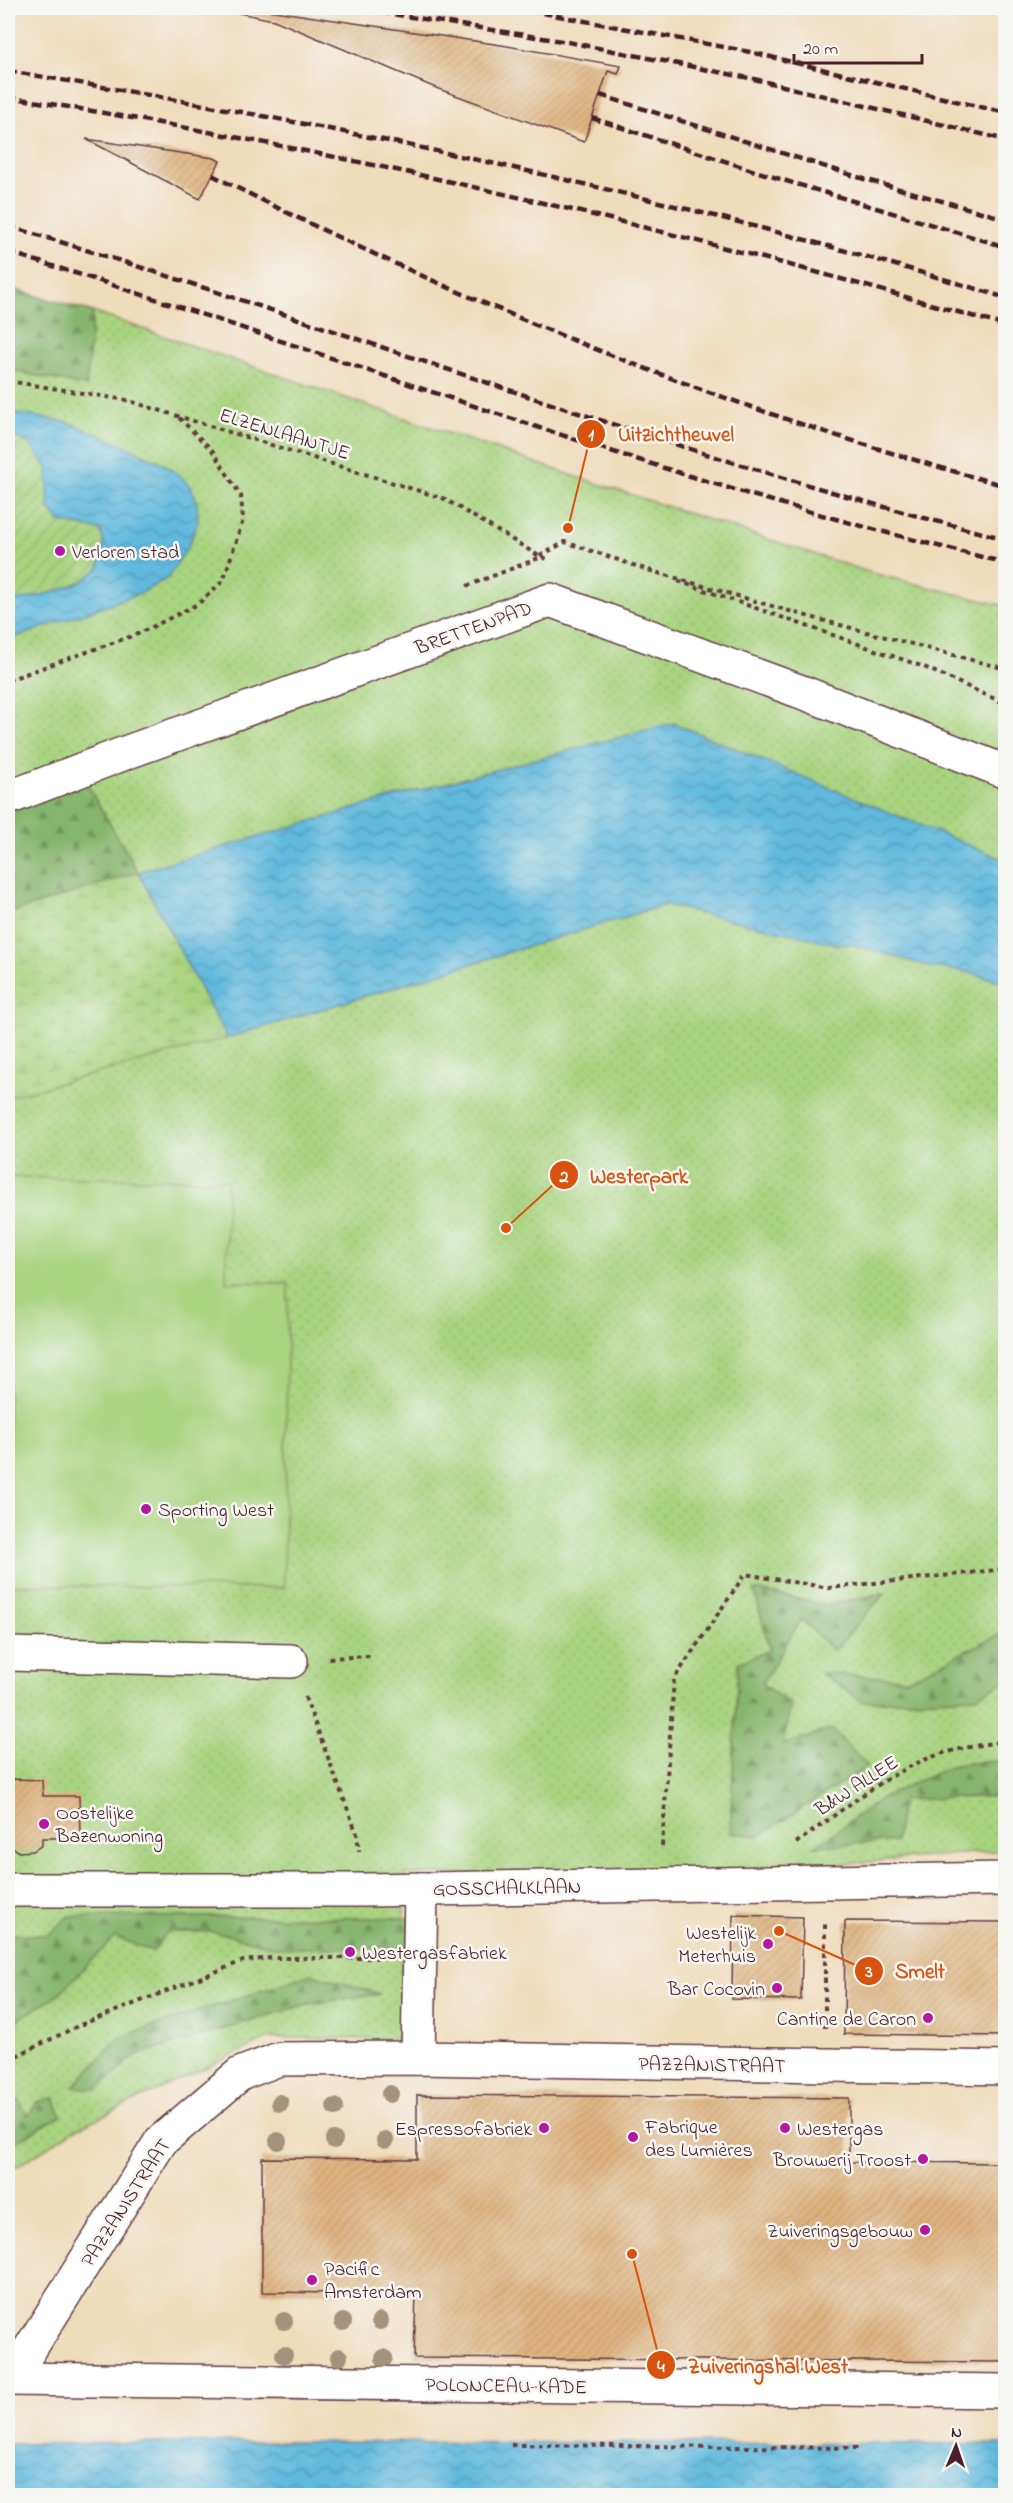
<svg xmlns="http://www.w3.org/2000/svg" width="1013" height="2503" font-family="'Indie Flower',sans-serif">
<defs>
<pattern id="grass-dots" width="8" height="8" patternUnits="userSpaceOnUse" patternTransform="scale(1.5)"><rect width="8" height="8" fill="#a9d480"/><path d="M2 2h.1M6 6h.1" fill="none" stroke="#93b66f" stroke-width="1.8" stroke-linecap="round"/></pattern>
<pattern id="forest-firs" width="22" height="20" patternUnits="userSpaceOnUse" patternTransform="scale(1.5)"><rect width="22" height="20" fill="#86b66e"/><path d="M5 1l3.5 6h-7zM16 11l3.5 6h-7z" fill="#70935b"/></pattern>
<pattern id="wetland-marsh" width="20" height="14" patternUnits="userSpaceOnUse" patternTransform="scale(1.5)"><rect width="20" height="14" fill="#a9d480"/><path d="M1 5h8M5 5V1M11 12h8M15 12V8" fill="none" stroke="#93b66f"/></pattern>
<pattern id="garden-furrows" width="10" height="10" patternUnits="userSpaceOnUse" patternTransform="scale(1.5)"><rect width="10" height="10" fill="#a9d480"/><path d="M-1 1l2-2M0 10L10 0M9 11l2-2" fill="none" stroke="#93b66f"/></pattern>
<pattern id="water-waves" width="16" height="10" patternUnits="userSpaceOnUse" patternTransform="scale(1.5)"><rect width="16" height="10" fill="#60bade"/><path d="M0 5q4-4 8 0t8 0" fill="none" stroke="#5197b4"/></pattern>
<pattern id="building-hatch" width="6" height="6" patternUnits="userSpaceOnUse" patternTransform="scale(1.5)"><rect width="6" height="6" fill="#deb47f"/><path d="M-1 1l2-2M0 6l6-6M5 7l2-2" fill="none" stroke="#c09a6e"/></pattern>
</defs>
<rect width="100%" height="100%" fill="#f6f6f2"/>
<filter id="ink" filterUnits="userSpaceOnUse"><feTurbulence type="fractalNoise" baseFrequency=".0167" numOctaves="2"/><feDisplacementMap in="SourceGraphic" scale="12" xChannelSelector="R" yChannelSelector="G"/><feConvolveMatrix kernelMatrix="1 2 1 2 8 2 1 2 1" color-interpolation-filters="sRGB"/></filter>
<filter id="wash" filterUnits="userSpaceOnUse"><feTurbulence type="fractalNoise" baseFrequency=".008" numOctaves="4" result="noise"/><feDisplacementMap in="SourceGraphic" scale="24" xChannelSelector="R" yChannelSelector="G"/><feGaussianBlur stdDeviation="1.35" result="paint"/><feColorMatrix in="noise" values="0 0 0 0 0 0 0 0 0 0 0 0 0 0 0 0 0 1.4 0 .05"/><feComposite in="paint" operator="in"/></filter>
<g filter="url(#wash)">
<rect width="100%" height="100%" fill="#efdcbb"/>
<polygon fill="url(#grass-dots)" stroke="#7a7a56" stroke-width="1.5" points="8,288 93,312 583,479 872,573 1005,606 1006,1850 717,1875 405,1874 400,2039 269,2038 77,2128 8,2172"/>
<g fill="url(#forest-firs)" stroke="#686a4c" stroke-width="1.5">
<polygon points="8,288 93,312 86,386 8,370"/>
<polygon points="86,783 138,872 8,914 8,812"/>
<polygon points="754,1590 827,1605 885,1593 834,1651 801,1619 762,1684 791,1704 783,1745 832,1729 868,1766 759,1836 730,1833 738,1663 770,1650"/>
<polygon points="1005,1632 1005,1681 976,1697 863,1702 821,1673 909,1679"/>
<polygon points="1005,1760 1005,1796 902,1800 896,1841 815,1846 885,1796 954,1765"/>
<polygon points="69,1916 411,1918 412,1948 281,1948 214,1932 167,1932 153,1951 115,1937 59,1994 8,2026 8,1934 48,1935"/>
<polygon points="312,1974 380,1994 308,2004 136,2055 97,2089 73,2087 121,2037"/>
<polygon points="54,2098 61,2116 8,2146 8,2106 19,2100 28,2116 37,2102"/>
</g>
<polygon fill="url(#wetland-marsh)" stroke="#7a7a56" stroke-width="1.5" points="138,872 227,1038 8,1097 8,914"/>
<polygon fill="url(#garden-furrows)" stroke="#7a7a56" stroke-width="1.5" points="8,424 37,429 130,563 8,620"/>
<polygon fill="#a9d480" stroke="#7a7a56" stroke-width="1.5" points="8,1177 227,1180 226,1282 288,1283 284,1588 8,1585"/>
<g fill="url(#water-waves)" stroke="#556c84" stroke-width="1.5">
<polygon points="8,412 67,422 119,443 162,463 179,474 191,488 197,501 198,521 189,545 168,578 141,593 8,640 8,603 50,593 81,582 99,568 104,543 100,530 60,522 49,509 47,467 29,443 8,434"/>
<polygon points="673,723 1005,860 1005,983 968,972 931,967 851,944 836,944 665,905 227,1038 138,872 397,796"/>
<polygon points="263,2442 1005,2444 1005,2495 8,2495 8,2444"/>
</g>
<g id="blocks">
<g fill="url(#building-hatch)">
<polygon points="228,8 254,8 501,45 621,66 618,74 608,71 584,142 436,88 274,20 228,11"/>
<polygon points="86,139 214,158 220,161 200,199"/>
<polygon points="11,1779 42,1780 43,1796 79,1796 80,1838 42,1838 42,1845 33,1851 19,1852 10,1845 10,1838 8,1838 8,1796 11,1796"/>
<polygon points="733,1915 803,1917 801,2000 732,1999"/>
<polygon points="845,1921 1005,1922 1005,2036 844,2034"/>
<polygon points="417,2095 849,2098 849,2162 1002,2163 1002,2099 1005,2099 1005,2362 414,2358 416,2294 262,2292 262,2158 417,2159"/>
</g>
</g>
</g>
<g filter="url(#ink)">
<use href="#blocks" fill-opacity="0" stroke="#633b41" stroke-width="1.5"/>
<g fill="none" stroke-linecap="round" stroke-linejoin="round">
<g stroke="#633b41" stroke-width="36">
<g id="minor">
<polyline points="8,798 125,753 550,600 807,694 1006,772"/>
<polyline points="8,1654 291,1661"/>
<polyline points="8,1890 366,1890 1006,1879"/>
<polyline points="418,2058 421,1889"/>
<polyline points="8,2379 1006,2391"/>
<polyline points="11,2379 161,2141 240,2074 279,2059 418,2058 1006,2068"/>
</g>
</g>
<g stroke="#633b41" stroke-width="4" stroke-dasharray="4.5 4.5" stroke-linecap="butt">
<polyline points="8,381 126,400 445,499 539,556 550,560"/>
<polyline points="540,556 565,542 648,570 810,617 1006,669"/>
<polyline points="678,581 924,667 1006,704"/>
<polyline points="467,586 539,558"/>
<polyline points="8,680 138,634 198,604 223,581 243,520 241,496 212,450 177,416"/>
<polyline points="329,1658 372,1656"/>
<polyline points="305,1697 357,1834 359,1851"/>
<path d="M796,1843C838,1814 881,1777 929,1758C953,1749 980,1745 1006,1741"/>
<polyline points="662,1846 674,1679 745,1574 829,1588 1006,1569"/>
<polyline points="825,2028 825,1922"/>
<polyline points="8,2060 80,2025 243,1961 271,1958 382,1958"/>
<polyline points="511,2445 858,2448"/>
</g>
<use href="#minor" stroke="#fff" stroke-width="33"/>
<g stroke="#4a1f2b" stroke-width="4.5" stroke-dasharray="9 4.5" stroke-linecap="butt">
<polyline points="354,8 568,42 754,79 1006,140"/>
<polyline points="516,8 750,52 1006,113"/>
<polyline points="994,8 1006,10"/>
<path d="M8,71C344,126 680,197 1006,298"/>
<polyline points="600,95 864,179 1006,219"/>
<path d="M8,97C345,151 678,229 1006,326"/>
<polyline points="592,118 783,180 1006,247"/>
<path d="M212,175C469,306 727,410 1006,486"/>
<path d="M8,226C341,326 667,455 1006,539"/>
<path d="M8,252C257,329 502,420 752,495C836,520 921,542 1006,563"/>
</g>
</g>
<g fill="#a4927a">
<circle cx="390" cy="2094" r="9"/>
<circle cx="280" cy="2103" r="9"/>
<circle cx="335" cy="2107" r="9"/>
<circle cx="334" cy="2140" r="9"/>
<circle cx="385" cy="2140" r="9"/>
<circle cx="278" cy="2141" r="9"/>
<circle cx="284" cy="2321" r="9"/>
<circle cx="380" cy="2321" r="9"/>
<circle cx="343" cy="2322" r="9"/>
<circle cx="284" cy="2355" r="9"/>
<circle cx="339" cy="2357" r="9"/>
<circle cx="384" cy="2358" r="9"/>
</g>
</g>
<g fill="#b5179e" stroke="#f6f6f2" stroke-width="2">
<circle cx="60" cy="551" r="6"/>
<circle cx="146" cy="1509" r="6"/>
<circle cx="44" cy="1824" r="6"/>
<circle cx="768" cy="1944" r="6"/>
<circle cx="350" cy="1952" r="6"/>
<circle cx="777" cy="1988" r="6"/>
<circle cx="928" cy="2018" r="6"/>
<circle cx="544" cy="2128" r="6"/>
<circle cx="785" cy="2128" r="6"/>
<circle cx="633" cy="2137" r="6"/>
<circle cx="923" cy="2159" r="6"/>
<circle cx="925" cy="2230" r="6"/>
<circle cx="312" cy="2280" r="6"/>
</g>
<g text-anchor="middle" stroke-width="5" stroke-linejoin="round" paint-order="stroke">
<g font-size="20" fill="#4a1f2b" stroke="#f6f6f2">
<text transform="translate(285 433) rotate(17)" y="7">ELZENLAANTJE</text>
<text transform="translate(473 627) rotate(-20)" y="7">BRETTENPAD</text>
<text transform="translate(856 1785) rotate(-33)" y="7">B&amp;W ALLEE</text>
<text transform="translate(507 1887) rotate(-1)" y="7">GOSSCHALKLAAN</text>
<text transform="translate(712 2064) rotate(1)" y="7">PAZZANISTRAAT</text>
<text transform="translate(125 2202) rotate(-57)" y="7">PAZZANISTRAAT</text>
<text transform="translate(506 2385) rotate(1)" y="7">POLONCEAU-KADE</text>
</g>
<g font-size="20" fill="#4a1f2b" stroke="#f6f6f2" text-anchor="start">
<text x="72" y="558">Verloren stad</text>
<text x="158" y="1516">Sporting West</text>
<text x="56" y="1819">Oostelijke<tspan x="56" dy="23">Bazenwoning</tspan></text>
<text x="756" y="1939" text-anchor="end">Westelijk<tspan x="756" dy="23">Meterhuis</tspan></text>
<text x="362" y="1959">Westergasfabriek</text>
<text x="765" y="1995" text-anchor="end">Bar Cocovin</text>
<text x="916" y="2025" text-anchor="end">Cantine de Caron</text>
<text x="645" y="2133">Fabrique<tspan x="645" dy="23">des Lumières</tspan></text>
<text x="532" y="2135" text-anchor="end">Espressofabriek</text>
<text x="797" y="2135">Westergas</text>
<text x="911" y="2166" text-anchor="end">Brouwerij Troost</text>
<text x="913" y="2237" text-anchor="end">Zuiveringsgebouw</text>
<text x="324" y="2275">Pacific<tspan x="324" dy="23">Amsterdam</tspan></text>
</g>
</g>
<path fill="none" stroke="#d8530f" stroke-width="2" d="M568 528L591 434M506 1228L564 1175M779 1931L869 1971M632 2254L661 2365"/>
<g fill="#d8530f" stroke="#f6f6f2" stroke-width="2">
<circle cx="568" cy="528" r="6"/>
<circle cx="506" cy="1228" r="6"/>
<circle cx="779" cy="1931" r="6"/>
<circle cx="632" cy="2254" r="6"/>
<circle cx="591" cy="434" r="15"/>
<circle cx="564" cy="1175" r="15"/>
<circle cx="869" cy="1971" r="15"/>
<circle cx="661" cy="2365" r="15"/>
</g>
<g font-size="18" text-anchor="middle" font-weight="bold" fill="#fff">
<text x="591" y="440">1</text>
<text x="564" y="1182">2</text>
<text x="869" y="1977">3</text>
<text x="661" y="2372">4</text>
</g>
<g font-size="21" text-anchor="middle" font-weight="bold" fill="#d8530f" stroke="#f6f6f2" stroke-width="5" stroke-linejoin="round" paint-order="stroke">
<text x="676" y="441">Uitzichtheuvel</text>
<text x="639" y="1183">Westerpark</text>
<text x="920" y="1978">Smelt</text>
<text x="768" y="2373">Zuiveringshal West</text>
</g>
<rect width="1013" height="2503" fill="none" stroke="#f6f6f2" stroke-width="30"/>
<g transform="translate(956 2446) rotate(2)" stroke="#f6f6f2" stroke-width="4.5" paint-order="stroke">
<path d="M0-4.5L10 22L0 15L-10 22Z" fill="#4a1f2b"/>
<text y="-9" font-size="16" font-weight="bold" text-anchor="middle" fill="#4a1f2b">N</text>
</g>
<path d="M794 54v9h128v-9" fill="none" stroke="#4a1f2b" stroke-width="3"/>
<text x="803" y="54" font-size="18" fill="#4a1f2b" stroke="#f6f6f2" stroke-width="4.5" paint-order="stroke">20 m</text>
</svg>
